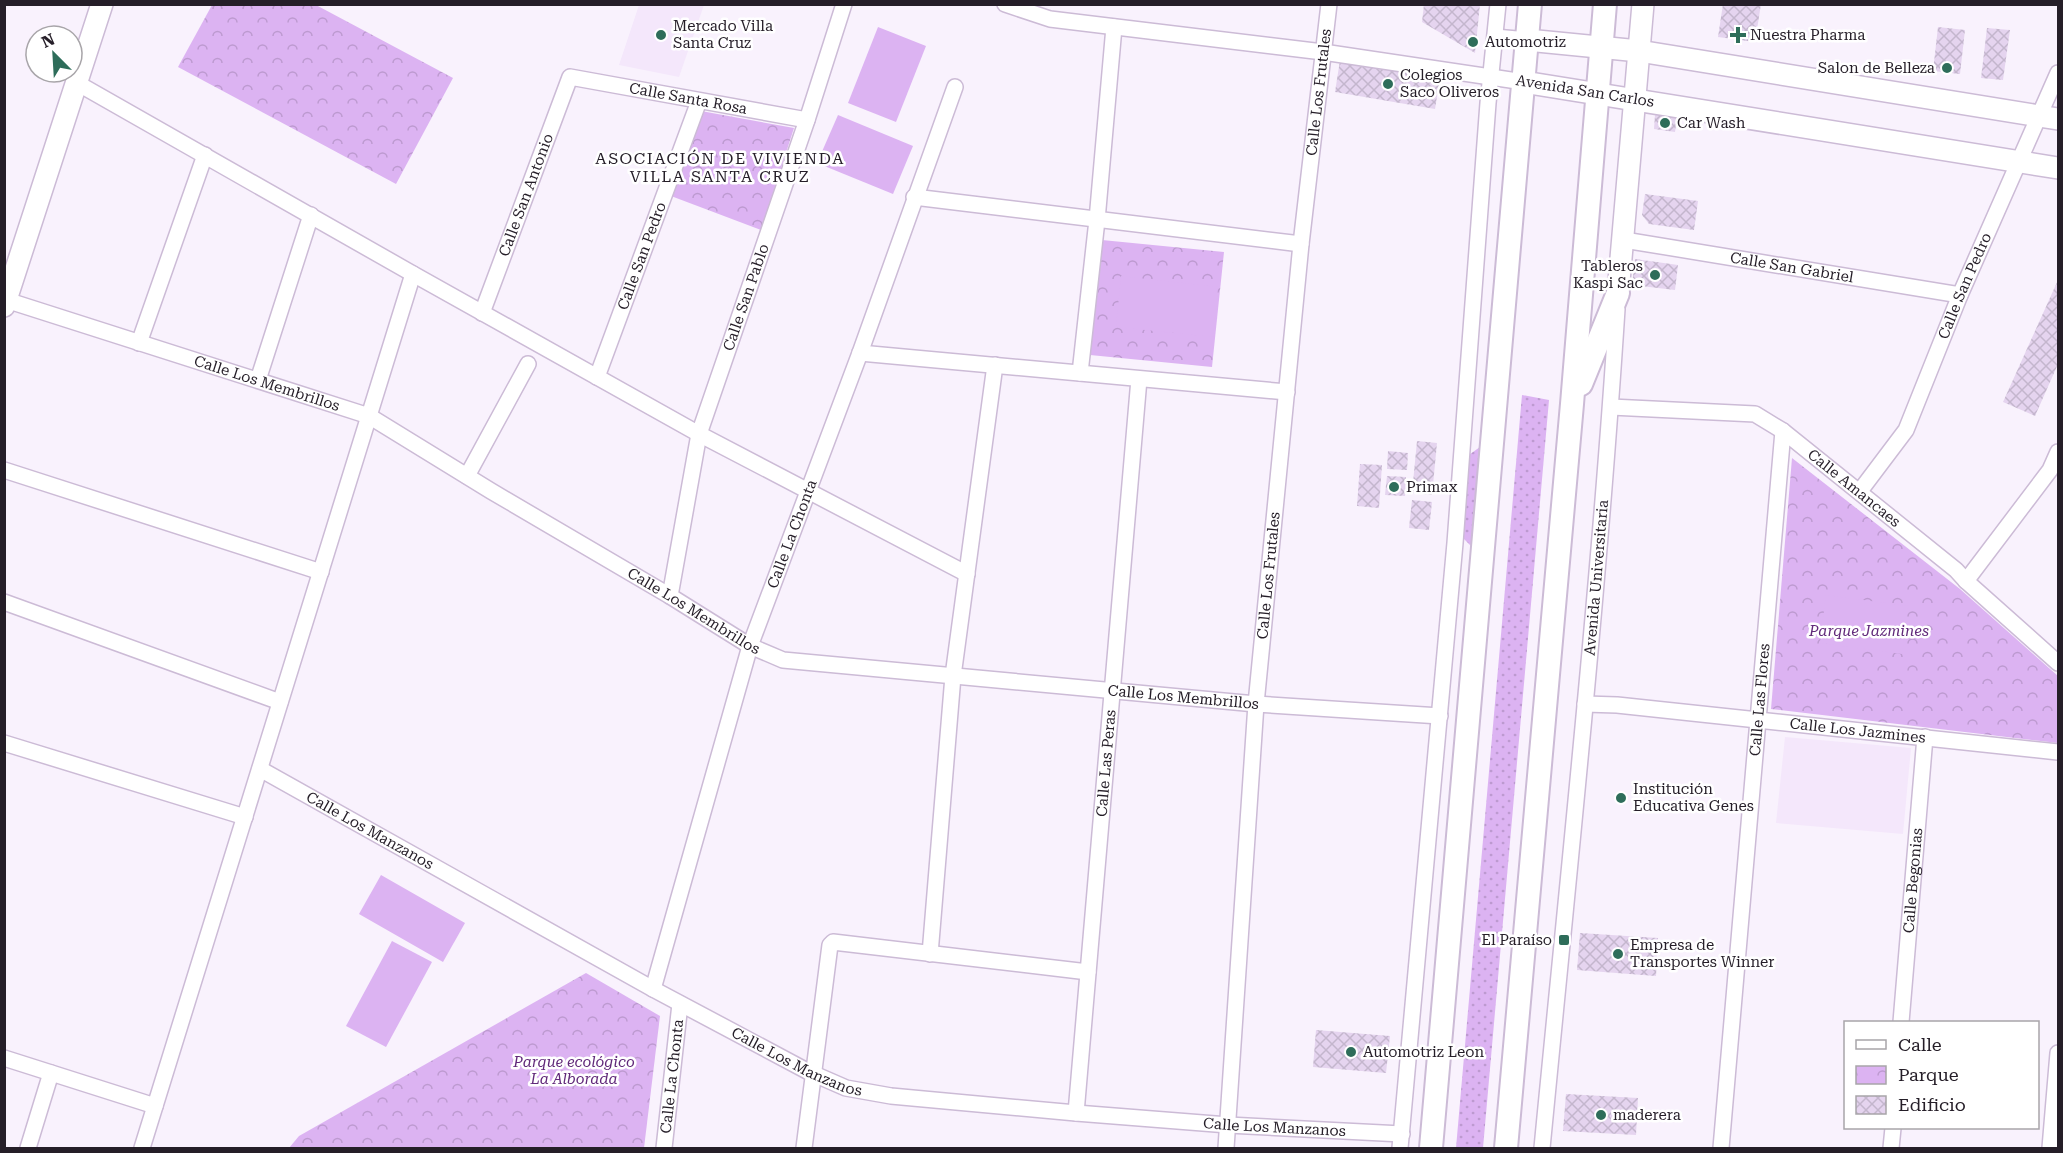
<svg xmlns="http://www.w3.org/2000/svg" width="2063" height="1153" font-family="'Roboto Serif',serif">
<defs>
<pattern id="grass-dots" width="8" height="8" patternUnits="userSpaceOnUse" patternTransform="scale(1.5)"><rect width="8" height="8" fill="#dcb3f2"/><path d="M2 2h.1M6 6h.1" fill="none" stroke="#bd9ad0" stroke-width="1.8" stroke-linecap="round"/></pattern>
<pattern id="park-crowns" width="20" height="18" patternUnits="userSpaceOnUse" patternTransform="scale(1.5)"><rect width="20" height="18" fill="#dcb3f2"/><path d="M2 6a3 3 0 1 1 6 0M12 15a3 3 0 1 1 6 0" fill="none" stroke="#bd9ad0"/></pattern>
<pattern id="building-cross-hatch" width="8" height="8" patternUnits="userSpaceOnUse" patternTransform="scale(1.5)"><rect width="8" height="8" fill="#e5d4ef"/><path d="M0 0l8 8M0 8l8-8" fill="none" stroke="#c4b6cd"/></pattern>
</defs>
<rect width="100%" height="100%" fill="#f9f2fd"/>
<g fill="#f4e7fb">
<polygon points="639,5 704,5 679,77 619,65"/>
<polygon points="1785,737 1911,748 1903,834 1776,823"/>
</g>
<g fill="url(#grass-dots)">
<polygon points="1522,395 1549,400 1483,1148 1456,1148"/>
<polygon points="1487,442 1478,553 1460,535 1466,457"/>
</g>
<g fill="url(#park-crowns)">
<polygon points="316,5 453,78 396,184 178,67 212,5"/>
<polygon points="701,111 794,128 761,230 671,196"/>
<polygon points="1102,240 1224,252 1212,367 1090,355"/>
<polygon points="1792,458 1960,589 2058,676 2058,743 1771,709"/>
<polygon points="586,973 660,1016 644,1148 289,1148 299,1136"/>
</g>
<g fill="#dcb3f2">
<polygon points="878,27 926,46 896,122 848,103"/>
<polygon points="838,115 913,146 893,194 817,163"/>
<polygon points="1121,276 1218,287 1213,337 1116,327"/>
<polygon points="1826,595 1908,606 1902,654 1820,643"/>
<polygon points="381,875 465,923 443,962 359,914"/>
<polygon points="392,941 432,962 386,1047 346,1026"/>
</g>
<g fill="url(#building-cross-hatch)">
<polygon points="1424,4 1480,4 1475,53 1422,22"/>
<polygon points="1723,4 1761,4 1755,42 1718,37"/>
<polygon points="1938,27 1965,30 1960,74 1933,71"/>
<polygon points="1987,28 2010,30 2003,80 1981,78"/>
<polygon points="1340,60 1440,77 1435,109 1335,92"/>
<polygon points="1655,115 1677,118 1675,132 1654,129"/>
<polygon points="1645,194 1698,201 1694,230 1649,224 1642,215"/>
<polygon points="1635,259 1678,265 1675,290 1632,285"/>
<polygon points="2058,280 2058,364 2035,416 2003,402"/>
<polygon points="1417,441 1437,443 1432,495 1412,493"/>
<polygon points="1388,451 1408,453 1407,470 1387,469"/>
<polygon points="1360,464 1382,465 1379,508 1357,506"/>
<polygon points="1387,476 1406,477 1405,496 1385,495"/>
<polygon points="1412,500 1432,502 1429,530 1409,528"/>
<polygon points="1580,933 1658,938 1656,976 1577,970"/>
<polygon points="1316,1030 1390,1036 1386,1073 1313,1067"/>
<polygon points="1566,1094 1638,1098 1636,1135 1563,1131"/>
</g>
<g fill="none" stroke-linecap="round" stroke-linejoin="round">
<g stroke="#ccbbd6" stroke-width="18">
<g id="street">
<polyline points="1005,4 1050,19 1323,52 1524,82"/>
<polyline points="1495,37 1527,40"/>
<polyline points="77,83 413,274 699,434 967,574"/>
<polyline points="914,197 1301,244"/>
<path id="s1" d="M1624,240L1960,295"/>
<path id="s2" d="M6,300L369,416L491,491L670,596L750,646L783,660L1256,704L1440,716"/>
<path id="s3" d="M482,313L570,77L807,120"/>
<polyline points="139,343 205,155"/>
<polyline points="860,353 1287,392"/>
<polyline points="1080,373 1097,220 1114,27"/>
<path id="s4" d="M597,377L699,101"/>
<polyline points="258,380 311,215"/>
<path id="s5" d="M1611,407L1755,414L1783,431L1956,570L1966,581L2058,663"/>
<polyline points="4,470 321,572"/>
<polyline points="467,476 528,364"/>
<path id="s6" d="M1860,491L1906,430L1960,295L2058,73"/>
<polyline points="1966,581 2050,470 2058,452"/>
<path id="s7" d="M670,596L699,434L807,120L844,4"/>
<polyline points="4,602 280,702"/>
<path id="s8" d="M1585,704L1617,705L2058,752"/>
<polyline points="4,743 245,817"/>
<path id="s9" d="M260,769L653,989L807,1071L846,1088L891,1096L1076,1113L1228,1125L1402,1134"/>
<polyline points="930,954 953,676 995,365"/>
<path id="s10" d="M653,989L750,646L860,353L955,87"/>
<path id="s11" d="M1901,1022L1925,737"/>
<polyline points="4,1058 155,1106"/>
<path id="s12" d="M1076,1113L1139,379"/>
<polyline points="28,1148 51,1073"/>
<polyline points="142,1148 413,274"/>
<path id="s13" d="M664,1148L680,1004"/>
<polyline points="804,1148 830,945 833,942 1088,972"/>
<path id="s14" d="M1226,1148L1256,704L1301,244L1329,4"/>
<polyline points="1400,1148 1455,543 1488,103 1498,4"/>
<path id="s15" d="M1542,1148C1569,869 1599,589 1617,309"/>
<path id="s16" d="M1721,1148L1783,431"/>
<polyline points="1891,1148 1893,1128"/>
<polyline points="2050,1148 2058,1053"/>
</g>
</g>
<g stroke="#ccbbd6" stroke-width="24">
<g id="secondary">
<polyline points="1527,40 1639,51 2058,119"/>
<polyline points="1524,82 2058,168"/>
<polyline points="1618,293 1643,4"/>
<polyline points="4,306 102,4"/>
</g>
</g>
<g stroke="#ccbbd6" stroke-width="26">
<g id="primary">
<polyline points="1581,384 1618,293"/>
<polyline points="1431,1148 1530,4"/>
<polyline points="1506,1148 1572,404 1605,4"/>
</g>
</g>
<use href="#street" stroke="#fff" stroke-width="15"/>
<use href="#secondary" stroke="#fff" stroke-width="21"/>
<use href="#primary" stroke="#fff" stroke-width="22"/>
</g>
<g fill="#2e6d5a" stroke="#fff" stroke-width="2">
<circle cx="661" cy="35" r="6"/>
<path d="M1735 26h6v6h6v6h-6v6h-6v-6h-6v-6h6z"/>
<circle cx="1473" cy="42" r="6"/>
<circle cx="1947" cy="68" r="6"/>
<circle cx="1388" cy="84" r="6"/>
<circle cx="1665" cy="123" r="6"/>
<circle cx="1655" cy="275" r="6"/>
<circle cx="1394" cy="487" r="6"/>
<circle cx="1621" cy="798" r="6"/>
<rect x="1558" y="934" width="12" height="12" rx="3"/>
<circle cx="1618" cy="954" r="6"/>
<circle cx="1351" cy="1052" r="6"/>
<circle cx="1601" cy="1115" r="6"/>
</g>
<g text-anchor="middle" stroke-width="5" stroke-linejoin="round" paint-order="stroke">
<g font-size="15" fill="#251e28" stroke="#fff" text-anchor="start">
<text x="673" y="31">Mercado Villa<tspan x="673" dy="17">Santa Cruz</tspan></text>
<text x="1750" y="40">Nuestra Pharma</text>
<text x="1485" y="47">Automotriz</text>
<text x="1935" y="73" text-anchor="end">Salon de Belleza</text>
<text x="1400" y="80">Colegios<tspan x="1400" dy="17">Saco Oliveros</tspan></text>
<text x="1677" y="128">Car Wash</text>
<text x="1643" y="271" text-anchor="end">Tableros<tspan x="1643" dy="17">Kaspi Sac</tspan></text>
<text x="1406" y="492">Primax</text>
<text x="1633" y="794">Institución<tspan x="1633" dy="17">Educativa Genes</tspan></text>
<text x="1552" y="945" text-anchor="end">El Paraíso</text>
<text x="1630" y="950">Empresa de<tspan x="1630" dy="17">Transportes Winner</tspan></text>
<text x="1363" y="1057">Automotriz Leon</text>
<text x="1613" y="1120">maderera</text>
</g>
<g font-size="15" fill="#251e28" stroke="#fff">
<text transform="translate(1585 91) rotate(9)" y="5">Avenida San Carlos</text>
<text dy="5" stroke="none"><textPath href="#s14" startOffset="1060">Calle Los Frutales</textPath></text>
<text dy="5" stroke="none"><textPath href="#s3" startOffset="372">Calle Santa Rosa</textPath></text>
<text dy="5" stroke="none"><textPath href="#s3" startOffset="126">Calle San Antonio</textPath></text>
<text dy="5" stroke="none"><textPath href="#s4" startOffset="129">Calle San Pedro</textPath></text>
<text dy="5" stroke="none"><textPath href="#s1" startOffset="170">Calle San Gabriel</textPath></text>
<text dy="5" stroke="none"><textPath href="#s6" startOffset="232">Calle San Pedro</textPath></text>
<text dy="5" stroke="none"><textPath href="#s7" startOffset="309">Calle San Pablo</textPath></text>
<text dy="5" stroke="none"><textPath href="#s2" startOffset="274">Calle Los Membrillos</textPath></text>
<text dy="5" stroke="none"><textPath href="#s5" startOffset="268">Calle Amancaes</textPath></text>
<text dy="5" stroke="none"><textPath href="#s10" startOffset="476">Calle La Chonta</textPath></text>
<text dy="5" stroke="none"><textPath href="#s14" startOffset="574">Calle Los Frutales</textPath></text>
<text dy="5" stroke="none"><textPath href="#s15" startOffset="573">Avenida Universitaria</textPath></text>
<text dy="5" stroke="none"><textPath href="#s2" startOffset="760">Calle Los Membrillos</textPath></text>
<text dy="5" stroke="none"><textPath href="#s2" startOffset="1264">Calle Los Membrillos</textPath></text>
<text dy="5" stroke="none"><textPath href="#s16" startOffset="450">Calle Las Flores</textPath></text>
<text dy="5" stroke="none"><textPath href="#s8" startOffset="274">Calle Los Jazmines</textPath></text>
<text dy="5" stroke="none"><textPath href="#s12" startOffset="351">Calle Las Peras</textPath></text>
<text dy="5" stroke="none"><textPath href="#s9" startOffset="126">Calle Los Manzanos</textPath></text>
<text dy="5" stroke="none"><textPath href="#s11" startOffset="142">Calle Begonias</textPath></text>
<text dy="5" stroke="none"><textPath href="#s9" startOffset="612">Calle Los Manzanos</textPath></text>
<text dy="5" stroke="none"><textPath href="#s13" startOffset="72">Calle La Chonta</textPath></text>
<text dy="5" stroke="none"><textPath href="#s9" startOffset="1098">Calle Los Manzanos</textPath></text>
</g>
<g font-size="15" font-style="italic" fill="#61297a" stroke="#fff">
<text x="1869" y="636">Parque Jazmines</text>
<text x="574" y="1067">Parque ecológico<tspan x="574" dy="17">La Alborada</tspan></text>
</g>
<g font-size="16" letter-spacing="1.5" fill="#251e28" stroke="#fff">
<text x="720" y="164">ASOCIACIÓN DE VIVIENDA<tspan x="720" dy="18">VILLA SANTA CRUZ</tspan></text>
</g>
</g>
<rect width="2063" height="1153" fill="none" stroke="#251e28" stroke-width="12"/>
<rect x="1844" y="1021" width="195" height="108" fill="#ffffff" stroke="#a8a5a9" stroke-width="1.5"/>
<rect x="1856" y="1040" width="30" height="9" fill="#ffffff" stroke="#a8a5a9" stroke-width="1.5"/>
<text x="1898" y="1051" font-size="18" fill="#251e28">Calle</text>
<rect x="1856" y="1066" width="30" height="18" fill="url(#park-crowns)" stroke="#a8a5a9" stroke-width="1.5"/>
<text x="1898" y="1081" font-size="18" fill="#251e28">Parque</text>
<rect x="1856" y="1096" width="30" height="18" fill="url(#building-cross-hatch)" stroke="#a8a5a9" stroke-width="1.5"/>
<text x="1898" y="1111" font-size="18" fill="#251e28">Edificio</text>
<g transform="translate(54 54) rotate(336)"><circle r="28" fill="#ffffff" stroke="#a8a5a9" stroke-width="1.5"/>
<path d="M0-4.5L10 22L0 15L-10 22Z" fill="#2e6d5a"/>
<text y="-9" font-size="16" font-weight="bold" text-anchor="middle" fill="#251e28">N</text>
</g>
</svg>
